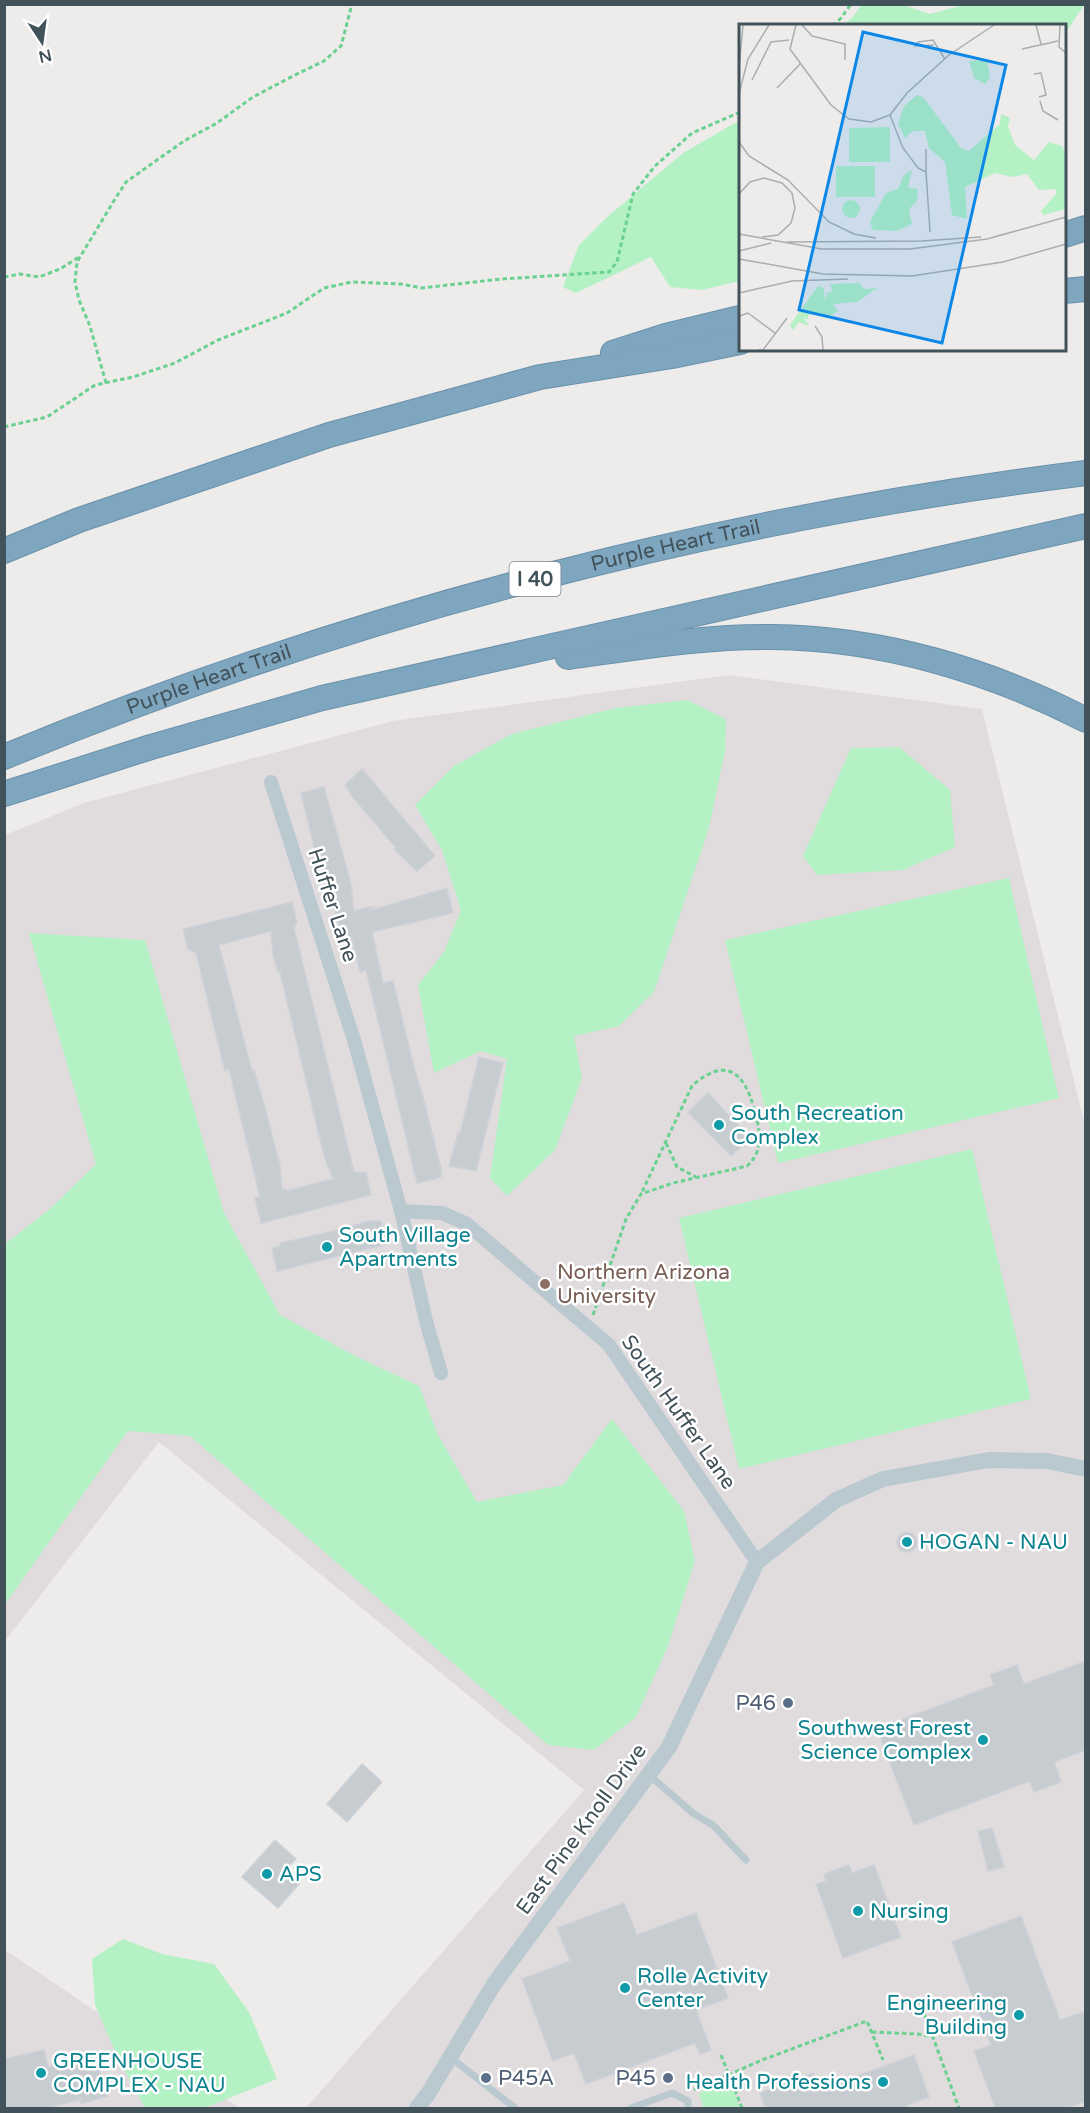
<svg xmlns="http://www.w3.org/2000/svg" width="1090" height="2113" font-family="'Varela Round',sans-serif">
<rect width="100%" height="100%" fill="#eeebeb"/>
<g fill="#e0dcdd">
<polygon points="729,675 982,709 1085,1125 1085,2108 306,2108 584,1790 159,1442 5,1641 5,835 84,803 393,721"/>
<polygon points="5,1950 239,2108 5,2108"/>
</g>
<g fill="#b4f1c4">
<polygon points="861,5 904,5 929,14 964,5 1084,5 1065,34 1064,26 843,25 853,17"/>
<polygon points="740,120 740,281 702,290 670,287 651,257 576,293 563,287 579,245 606,218 683,153"/>
<polygon points="687,700 726,719 725,751 709,828 654,992 619,1026 574,1036 582,1078 555,1150 507,1196 490,1178 507,1059 481,1051 434,1073 418,985 444,952 461,910 442,850 415,805 454,766 512,734 616,708"/>
<polygon points="899,747 950,790 955,847 903,870 817,875 803,856 851,748"/>
<polygon points="1009,878 1059,1098 778,1163 725,940"/>
<polygon points="29,933 145,940 224,1213 280,1315 355,1356 419,1386 438,1435 477,1502 563,1485 612,1419 684,1511 695,1561 668,1646 636,1717 594,1750 548,1745 190,1436 128,1431 5,1604 5,1244 51,1208 96,1164"/>
<polygon points="972,1149 1031,1399 739,1469 679,1218"/>
<polygon points="123,1939 162,1954 214,1964 249,2012 277,2079 209,2106 195,2108 145,2108 118,2058 95,2005 92,1959"/>
<polygon points="729,2079 740,2108 701,2108 703,2105 699,2095 704,2088"/>
</g>
<g fill="#c7ccd1" stroke="#ced2d8" stroke-width="1.5" fill-rule="evenodd">
<polygon points="362,769 435,856 417,871 394,849 396,848 352,796 345,785"/>
<polygon points="324,787 351,884 354,911 375,906 369,911 447,888 453,913 372,932 383,983 393,981 414,1067 423,1097 441,1168 441,1177 434,1179 417,1183 366,970 360,972 351,937 343,939 333,902 328,903 301,793"/>
<path d="M292,902L297,923L294,928L354,1172H366L371,1195L261,1223L255,1198L260,1197L229,1069L225,1071L196,953L188,949L183,929ZM271,931L273,955L278,972H280L324,1156L333,1179L286,1191L285,1189L282,1190L280,1166L263,1100L254,1070L252,1071L219,945Z"/>
<polygon points="479,1057 503,1063 476,1171 449,1166 458,1133 460,1134"/>
<polygon points="708,1093 750,1138 731,1156 688,1112"/>
<polygon points="368,1221 381,1221 388,1244 277,1271 272,1248 280,1246 280,1243 343,1229"/>
<circle cx="907" cy="1542" r="10"/>
<polygon points="1086,1661 1086,1750 1054,1762 1061,1782 1034,1792 1030,1781 914,1825 877,1729 994,1685 990,1675 1017,1665 1024,1684"/>
<polygon points="362,1764 382,1782 347,1822 327,1804"/>
<polygon points="992,1828 1004,1867 988,1871 978,1831"/>
<polygon points="275,1840 296,1859 285,1870 299,1884 278,1908 242,1877"/>
<polygon points="849,1865 852,1873 874,1865 901,1937 843,1958 816,1884 826,1881 824,1874"/>
<polygon points="624,1903 637,1935 696,1913 728,1998 696,2010 711,2050 700,2054 695,2043 586,2084 574,2053 553,2061 522,1979 570,1961 557,1928"/>
<polygon points="1021,1916 1060,2020 1086,2011 1086,2101 1065,2109 996,2109 974,2051 991,2045 952,1942"/>
<polygon points="44,2050 48,2067 95,2055 108,2096 81,2104 80,2100 54,2106 54,2109 4,2109 4,2059"/>
<polygon points="914,2055 929,2097 907,2105 909,2109 766,2109 760,2093 813,2073 820,2090"/>
</g>
<g fill="none" stroke-linecap="round" stroke-linejoin="round">
<g stroke="#6991ab" stroke-width="26">
<g id="motorway">
<polyline points="1064,235 1086,228"/>
<polyline points="1064,291 1086,289"/>
<polyline points="613,353 666,336 740,318"/>
<polyline points="4,551 79,520 329,435 540,377 672,356 740,342"/>
<path d="M568,657C635,648 703,636 772,637C881,638 989,670 1086,720"/>
<path id="s1" d="M4,757C346,615 718,518 1086,473"/>
<polyline points="4,794 151,747 322,698 1086,526"/>
</g>
</g>
<g stroke="#6ad191" stroke-width="3" stroke-dasharray="4.5 3" stroke-linecap="butt">
<polyline points="833,26 841,18 851,4"/>
<polyline points="4,277 20,274 39,277 60,269 79,257"/>
<polyline points="106,383 90,326 79,300 75,282 77,262 115,199 126,182 184,141 217,123 253,97 295,75 324,61 341,46 352,4"/>
<polyline points="4,427 47,417 95,385 133,377 175,363 218,340 287,313 324,288 352,282 401,284 422,288 501,279 609,272 617,262 633,194 655,166 692,133 740,112"/>
<polyline points="666,1143 677,1167 696,1177"/>
<path d="M593,1315L626,1219L641,1194L673,1183L747,1166C765,1150 760,1129 754,1109C744,1070 724,1057 692,1086L641,1194"/>
<polyline points="911,2005 920,2002 959,2108"/>
<polyline points="872,2032 918,2034 933,2037"/>
<polyline points="721,2055 742,2108"/>
<polyline points="694,2090 762,2060 867,2021 883,2060"/>
</g>
<g stroke="#bac8cf" stroke-width="7">
<polyline points="649,1775 694,1814 713,1825 746,1860"/>
<polyline points="450,2057 515,2108"/>
<polyline points="631,2108 672,2093 688,2101 688,2108"/>
</g>
<g stroke="#bac8cf" stroke-width="14">
<polyline points="271,782 354,1040 401,1211 442,1213 467,1224 609,1345 757,1562"/>
<polyline points="401,1211 426,1321 441,1373"/>
</g>
<polyline stroke="#bac8cf" stroke-width="16" points="417,2108 428,2094 494,1984 669,1747 757,1562 836,1500 883,1479 989,1460 1047,1461 1086,1469"/>
<use href="#motorway" stroke="#7ea6bf" stroke-width="24"/>
</g>
<g fill="#0f9aa8" stroke="#fff" stroke-width="2">
<circle cx="719" cy="1125" r="6"/>
<circle cx="327" cy="1247" r="6"/>
<circle cx="907" cy="1542" r="6"/>
<circle cx="983" cy="1740" r="6"/>
<circle cx="267" cy="1874" r="6"/>
<circle cx="858" cy="1911" r="6"/>
<circle cx="625" cy="1988" r="6"/>
<circle cx="1019" cy="2015" r="6"/>
<circle cx="41" cy="2073" r="6"/>
<circle cx="883" cy="2082" r="6"/>
</g>
<circle fill="#8d6e63" stroke="#fff" stroke-width="2" cx="545" cy="1284" r="6"/>
<g fill="#5c6f8a" stroke="#fff" stroke-width="2">
<circle cx="788" cy="1703" r="6"/>
<circle cx="486" cy="2078" r="6"/>
<circle cx="668" cy="2078" r="6"/>
</g>
<g text-anchor="middle" stroke-width="5" stroke-linejoin="round" paint-order="stroke">
<rect fill="#fff" stroke="#7b868c" stroke-width="1.5" x="509.5" y="562" width="51" height="34" rx="4.5"/>
<g font-size="20" font-weight="bold" fill="#42525a">
<text x="535" y="586">I 40</text>
</g>
<g font-size="21" fill="#42525a" stroke="#fff">
<text dy="7" stroke="none"><textPath href="#s1" startOffset="705">Purple Heart Trail</textPath></text>
<text dy="7" stroke="none"><textPath href="#s1" startOffset="219">Purple Heart Trail</textPath></text>
<text transform="translate(333 905) rotate(72)" y="7">Huffer Lane</text>
<text transform="translate(679 1412) rotate(55)" y="7">South Huffer Lane</text>
<text transform="translate(581 1829) rotate(-54)" y="7">East Pine Knoll Drive</text>
</g>
<g font-size="21" fill="#0d838f" stroke="#fff" text-anchor="start">
<text x="731" y="1120">South Recreation<tspan x="731" dy="24">Complex</tspan></text>
<text x="339" y="1242">South Village<tspan x="339" dy="24">Apartments</tspan></text>
<text x="919" y="1549">HOGAN - NAU</text>
<text x="971" y="1735" text-anchor="end">Southwest Forest<tspan x="971" dy="24">Science Complex</tspan></text>
<text x="279" y="1881">APS</text>
<text x="870" y="1918">Nursing</text>
<text x="637" y="1983">Rolle Activity<tspan x="637" dy="24">Center</tspan></text>
<text x="1007" y="2010" text-anchor="end">Engineering<tspan x="1007" dy="24">Building</tspan></text>
<text x="53" y="2068">GREENHOUSE<tspan x="53" dy="24">COMPLEX - NAU</tspan></text>
<text x="871" y="2089" text-anchor="end">Health Professions</text>
</g>
<g font-size="21" fill="#785e54" stroke="#fff" text-anchor="start">
<text x="557" y="1279">Northern Arizona<tspan x="557" dy="24">University</tspan></text>
</g>
<g font-size="21" fill="#4e5e75" stroke="#fff" text-anchor="end">
<text x="776" y="1710">P46</text>
<text x="498" y="2085" text-anchor="start">P45A</text>
<text x="656" y="2085">P45</text>
</g>
</g>
<g transform="translate(739 24)">
<rect width="327" height="327" fill="#eeebeb"/>
<path d="M248,36L251,53L246,60L235,54L230,37ZM178,71L184,73L222,124L230,127L261,100L262,90L271,94L269,102L276,121L295,136L310,118L323,122L327,130V185L304,191L302,187L318,169L316,165L300,166L288,150L274,153L256,149L226,163L228,195L213,191L206,138L190,124L186,107H174L166,114L159,100L165,82ZM151,103V138H110V104ZM97,142H136V173H97ZM173,146L169,164L179,165L178,177L170,185L173,200L158,207L134,206L131,198L147,169L159,165L165,151ZM103 185a9 9 0 1 1 18 0a9 9 0 1 1-18 0ZM120,259L125,265L138,264L118,278L94,280L99,287L89,293L81,289L69,291V296L64,293L70,302L60,298L54,306L51,301L79,262L85,264L86,277L88,269L94,267L91,260Z" fill="#b4f1c4"/>
<path fill="none" stroke="#a9aeb1" stroke-width="1.5" d="M57,1L51,25L92,81L110,95L132,98L151,91L168,69L210,31L255,1M63,1L73,12L106,20V36M297,1L302,20M321,1L320,23L327,29M195,21L176,22L179,18L194,16L206,35M283,25L319,17M0,44L4,1M295,50L302,49L307,71L300,73M13,56L32,18L50,16M38,64L61,40M0,70L9,35L30,1M301,77L304,87L319,96M151,91L164,124L179,144L187,148L191,208M0,118L10,132L49,156L90,198L115,210L137,214M187,125V148M0,170L11,158L25,154L43,159L53,169L56,184L52,199L39,211L23,213M0,210L83,225H171L248,215L327,193M48,218L182,217L242,213M0,227L32,219M0,235L84,250L173,252L264,238L327,220M0,269L53,257L109,255M0,292L9,289L36,309M76,302L83,313L84,326M19,326H24L48,294"/>
<path fill="#0b87e8" fill-opacity="0.15" stroke="#0b87e8" stroke-width="3" d="M124,8L267,41L203,319L60,286Z"/>
<rect width="327" height="327" fill="none" stroke="#42525a" stroke-width="3"/>
</g>
<rect width="1090" height="2113" fill="none" stroke="#42525a" stroke-width="12"/>
<g transform="translate(42 42) rotate(167)" stroke="#ffffff" stroke-width="4.5" paint-order="stroke">
<path d="M0-4.5L10 22L0 15L-10 22Z" fill="#42525a"/>
<text y="-9" font-size="16" font-weight="bold" text-anchor="middle" fill="#42525a">N</text>
</g>
</svg>
